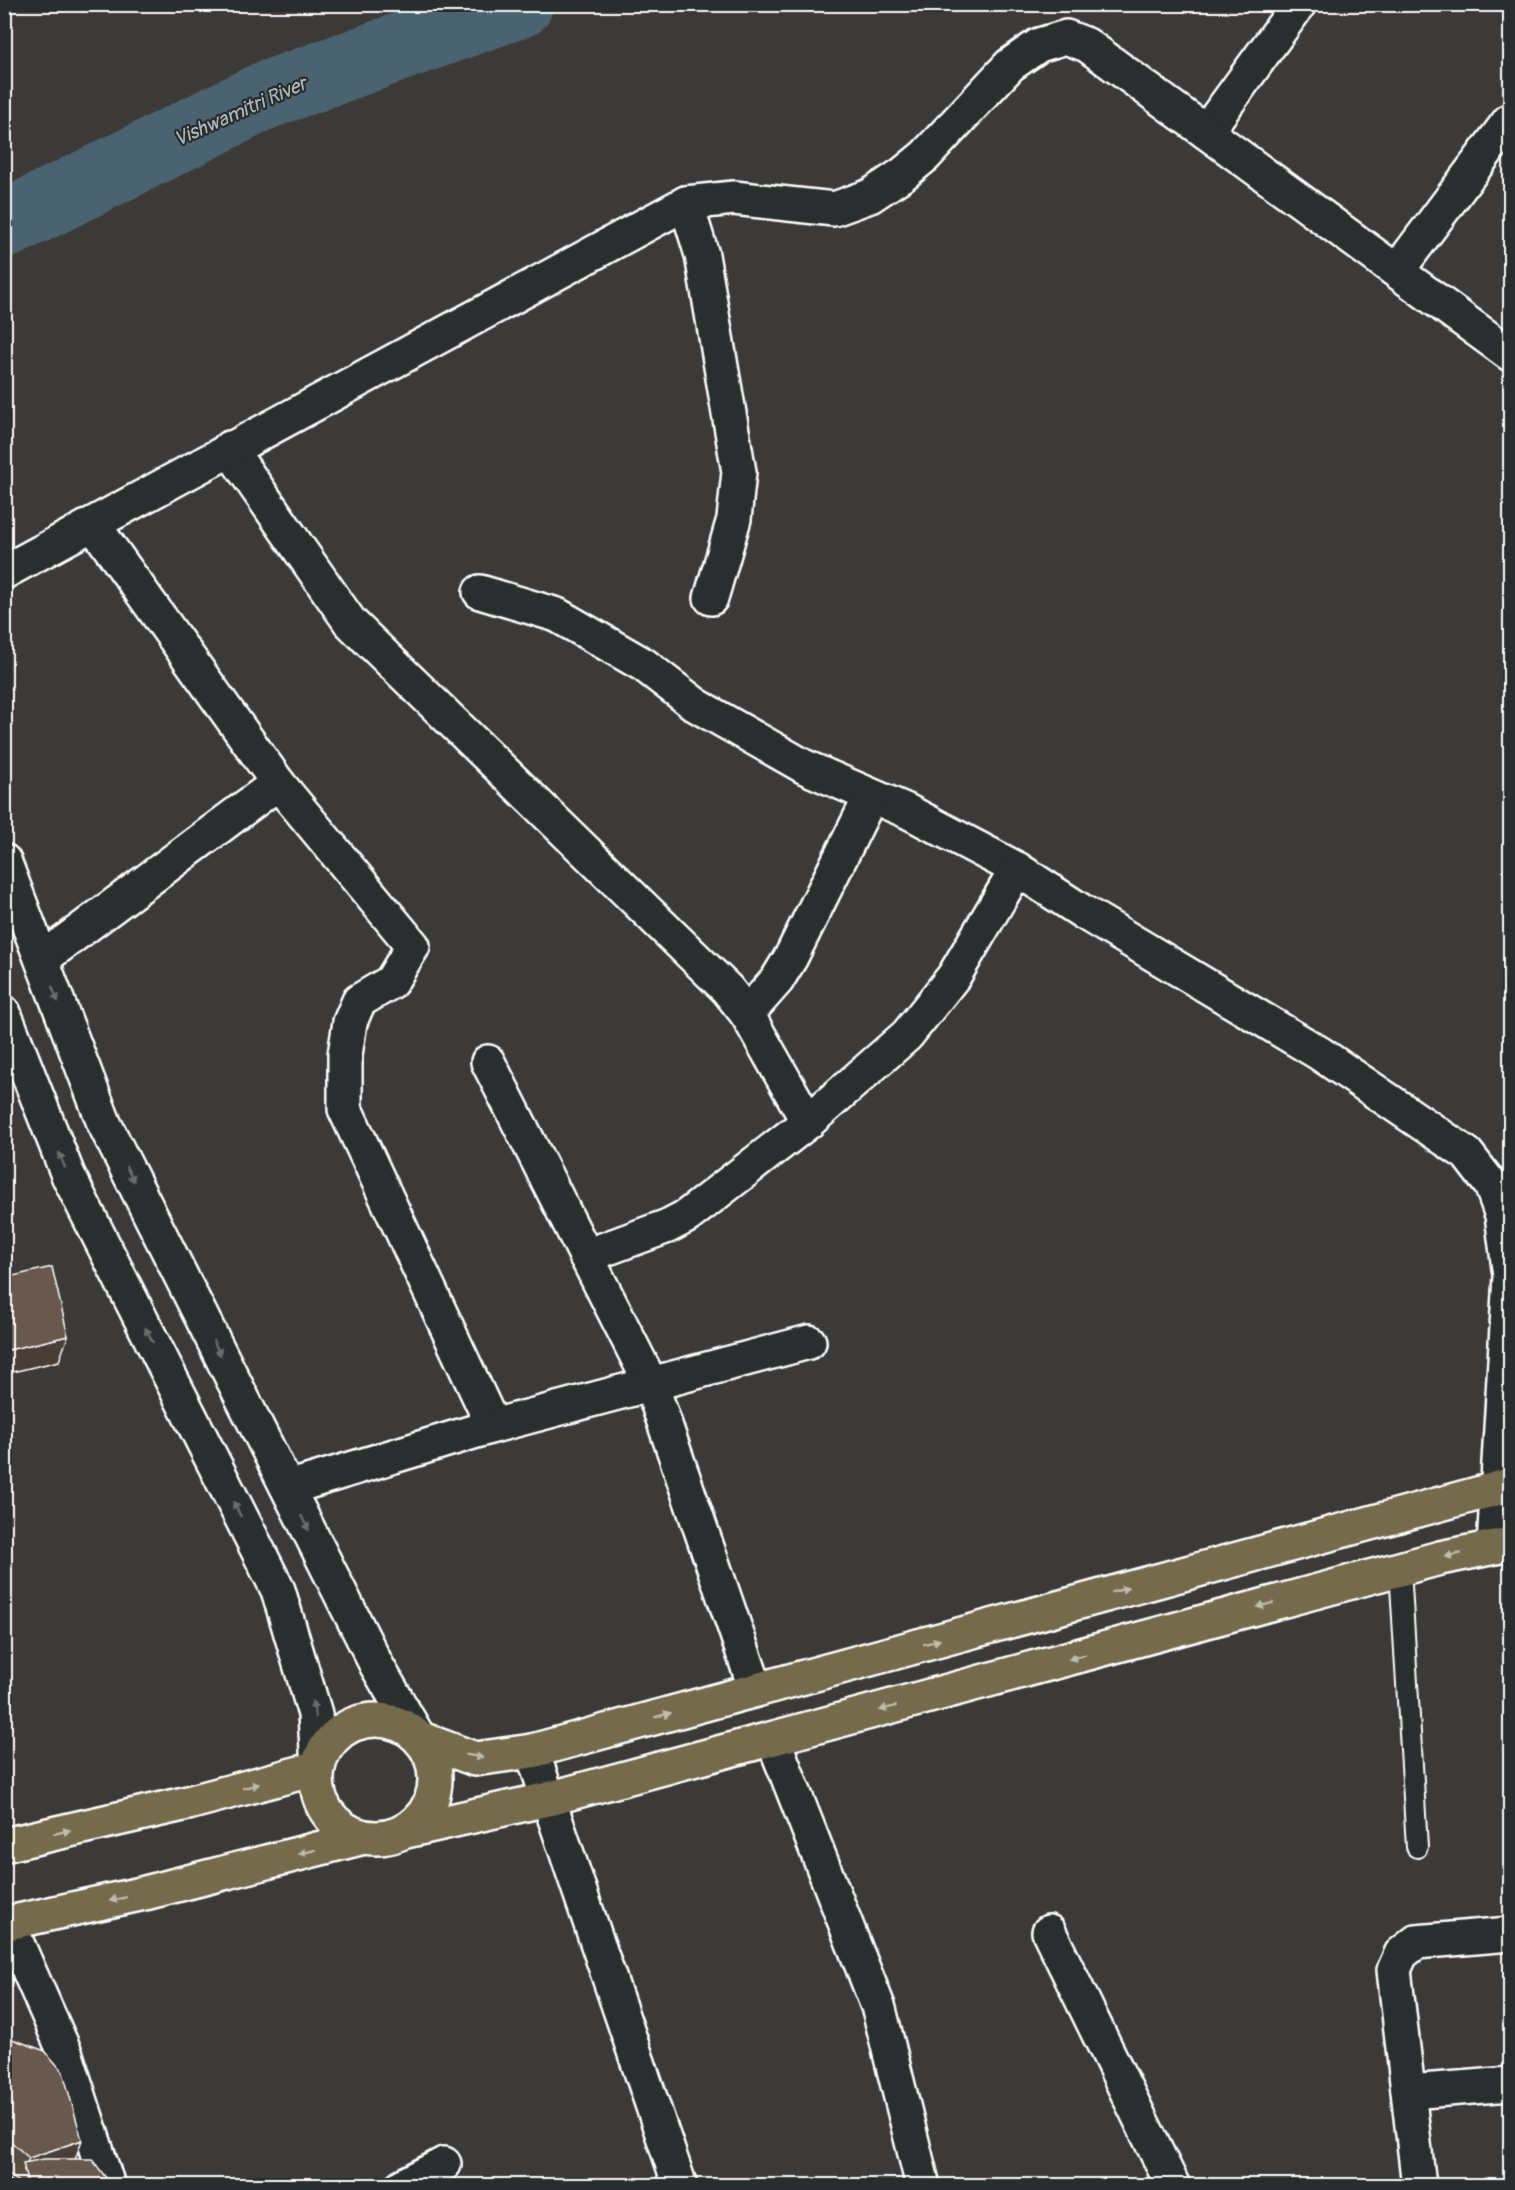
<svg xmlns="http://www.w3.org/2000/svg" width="1515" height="2190" font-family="Pangolin,sans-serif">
<rect width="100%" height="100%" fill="#3c3a38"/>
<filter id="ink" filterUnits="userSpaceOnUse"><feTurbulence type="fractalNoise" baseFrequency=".0167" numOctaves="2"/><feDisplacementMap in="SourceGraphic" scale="12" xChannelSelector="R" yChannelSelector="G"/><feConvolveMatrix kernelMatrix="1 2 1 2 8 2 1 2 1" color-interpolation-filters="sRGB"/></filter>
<g filter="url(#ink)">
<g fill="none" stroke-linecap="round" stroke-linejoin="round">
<polyline stroke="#4b6370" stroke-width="68" points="4,225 264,96 519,4"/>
<g stroke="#fff" stroke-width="24">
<polyline id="lane" points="1400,1569 1417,1847"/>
</g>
<g stroke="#fff" stroke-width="38">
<g id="street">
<polyline points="1206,132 1299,4"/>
<polyline points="686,203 702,255 739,472 734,519 711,598"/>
<polyline points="1397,271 1510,120"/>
<polyline points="229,448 350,622 727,989 747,1014 808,1122"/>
<polyline points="93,524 278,783 413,946 391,982 359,1001 350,1022 345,1055 345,1109 493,1426"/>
<polyline points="4,572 686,203 734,198 834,209 870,196 903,174 925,156 1010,65 1039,45 1066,37 1087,45 1510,354"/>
<polyline points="480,592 557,615 644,665 696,705 805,767 907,811 1017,869 1083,912 1319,1053 1467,1154 1491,1185 1502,1215 1510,1276 1494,1547"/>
<polyline points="42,959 278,783"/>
<polyline points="747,1014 777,980 791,957 871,796"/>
<polyline points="488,1062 651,1384 756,1690"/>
<polyline points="586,1256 668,1226 687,1216 808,1122 907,1035 954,976 1017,869"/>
<polyline points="288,1488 493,1426 809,1342"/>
<polyline points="773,1739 879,2009 923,2186"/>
<polyline points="532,1751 680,2186"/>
<polyline points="8,1923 66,2055 108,2186"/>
<polyline points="1049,1932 1173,2186"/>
<polyline points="1409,2092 1510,2084"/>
<polyline points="402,2186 444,2164"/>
<polyline points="1419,2186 1394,1970 1401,1954 1416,1942 1510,1934"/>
</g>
</g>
<g stroke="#fff" stroke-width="38">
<g id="secondary">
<polyline points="4,861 104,1123 377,1666 419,1738"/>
<polyline points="4,1013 68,1175 278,1590 315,1714 318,1768"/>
</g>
</g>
<g stroke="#fff" stroke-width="38">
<g id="primary">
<circle cx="376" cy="1779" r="59"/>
<polyline points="419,1738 475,1759 532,1751 1510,1485"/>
<polyline points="402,1832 548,1799 1440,1558 1510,1544"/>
<polyline points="4,1845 188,1803 318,1768"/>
<polyline points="4,1924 145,1893 364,1837"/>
</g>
</g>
<use href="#lane" stroke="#2a2d2e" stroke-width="20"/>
<use href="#street" stroke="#2a2d2e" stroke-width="33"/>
<use href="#secondary" stroke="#2a2d2e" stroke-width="33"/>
<use href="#primary" stroke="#746b4b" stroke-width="33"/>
</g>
<polygon fill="#594d43" stroke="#fff" stroke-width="1.5" points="4,2036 75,2159 112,2186 8,2186 10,2180 15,2184 17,2181 4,2170"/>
<g fill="#483e37" stroke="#fff" stroke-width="1.5">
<polygon points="68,1336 59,1361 4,1374 4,1351"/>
<polygon points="82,2140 73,2165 24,2170 29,2158"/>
</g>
<g fill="#67594e" stroke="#fff" stroke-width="1.5">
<polygon points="52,1267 68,1336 4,1351 4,1278"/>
<polygon points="4,2036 45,2051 63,2072 82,2140 29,2158 9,2140 4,2138"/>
<polygon points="44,2159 92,2159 112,2186 28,2186 23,2163"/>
<polygon points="10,2180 17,2186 11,2186"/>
</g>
<defs><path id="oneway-solid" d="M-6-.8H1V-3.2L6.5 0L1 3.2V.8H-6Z" transform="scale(1.5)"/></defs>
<g fill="#6a6c6d">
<use href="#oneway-solid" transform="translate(55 994) rotate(69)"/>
<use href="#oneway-solid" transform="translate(62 1160) rotate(-111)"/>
<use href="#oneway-solid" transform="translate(130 1174) rotate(63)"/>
<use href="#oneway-solid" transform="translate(149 1335) rotate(-117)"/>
<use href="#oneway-solid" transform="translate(217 1348) rotate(63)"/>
<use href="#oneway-solid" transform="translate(237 1509) rotate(-117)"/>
<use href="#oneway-solid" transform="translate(305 1523) rotate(63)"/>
<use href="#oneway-solid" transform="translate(314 1709) rotate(-102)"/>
</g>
<g fill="#c0bcae">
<use href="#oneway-solid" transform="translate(1453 1555) rotate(169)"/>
<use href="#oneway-solid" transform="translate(1120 1590) rotate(-15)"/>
<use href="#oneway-solid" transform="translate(1265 1605) rotate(165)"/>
<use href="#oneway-solid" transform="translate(932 1642) rotate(-15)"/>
<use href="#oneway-solid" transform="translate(1077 1657) rotate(165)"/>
<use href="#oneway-solid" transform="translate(888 1708) rotate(165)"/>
<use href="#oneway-solid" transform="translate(663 1715) rotate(-15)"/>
<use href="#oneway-solid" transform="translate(474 1756) rotate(9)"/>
<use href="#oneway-solid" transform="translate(251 1786) rotate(-15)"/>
<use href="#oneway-solid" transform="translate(62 1832) rotate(-13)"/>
<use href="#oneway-solid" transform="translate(307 1852) rotate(166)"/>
<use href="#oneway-solid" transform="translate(118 1899) rotate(168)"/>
</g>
</g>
<g text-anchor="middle" stroke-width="4.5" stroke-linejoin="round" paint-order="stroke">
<g font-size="20" font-style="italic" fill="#aeb9bf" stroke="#2a2d2e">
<text transform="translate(240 111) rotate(-24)" y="7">Vishwamitri River</text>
</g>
</g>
<rect width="1515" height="2190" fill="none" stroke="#2a2d2e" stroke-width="24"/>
<rect x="12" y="12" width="1491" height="2166" fill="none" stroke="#fff" stroke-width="2" filter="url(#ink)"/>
</svg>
